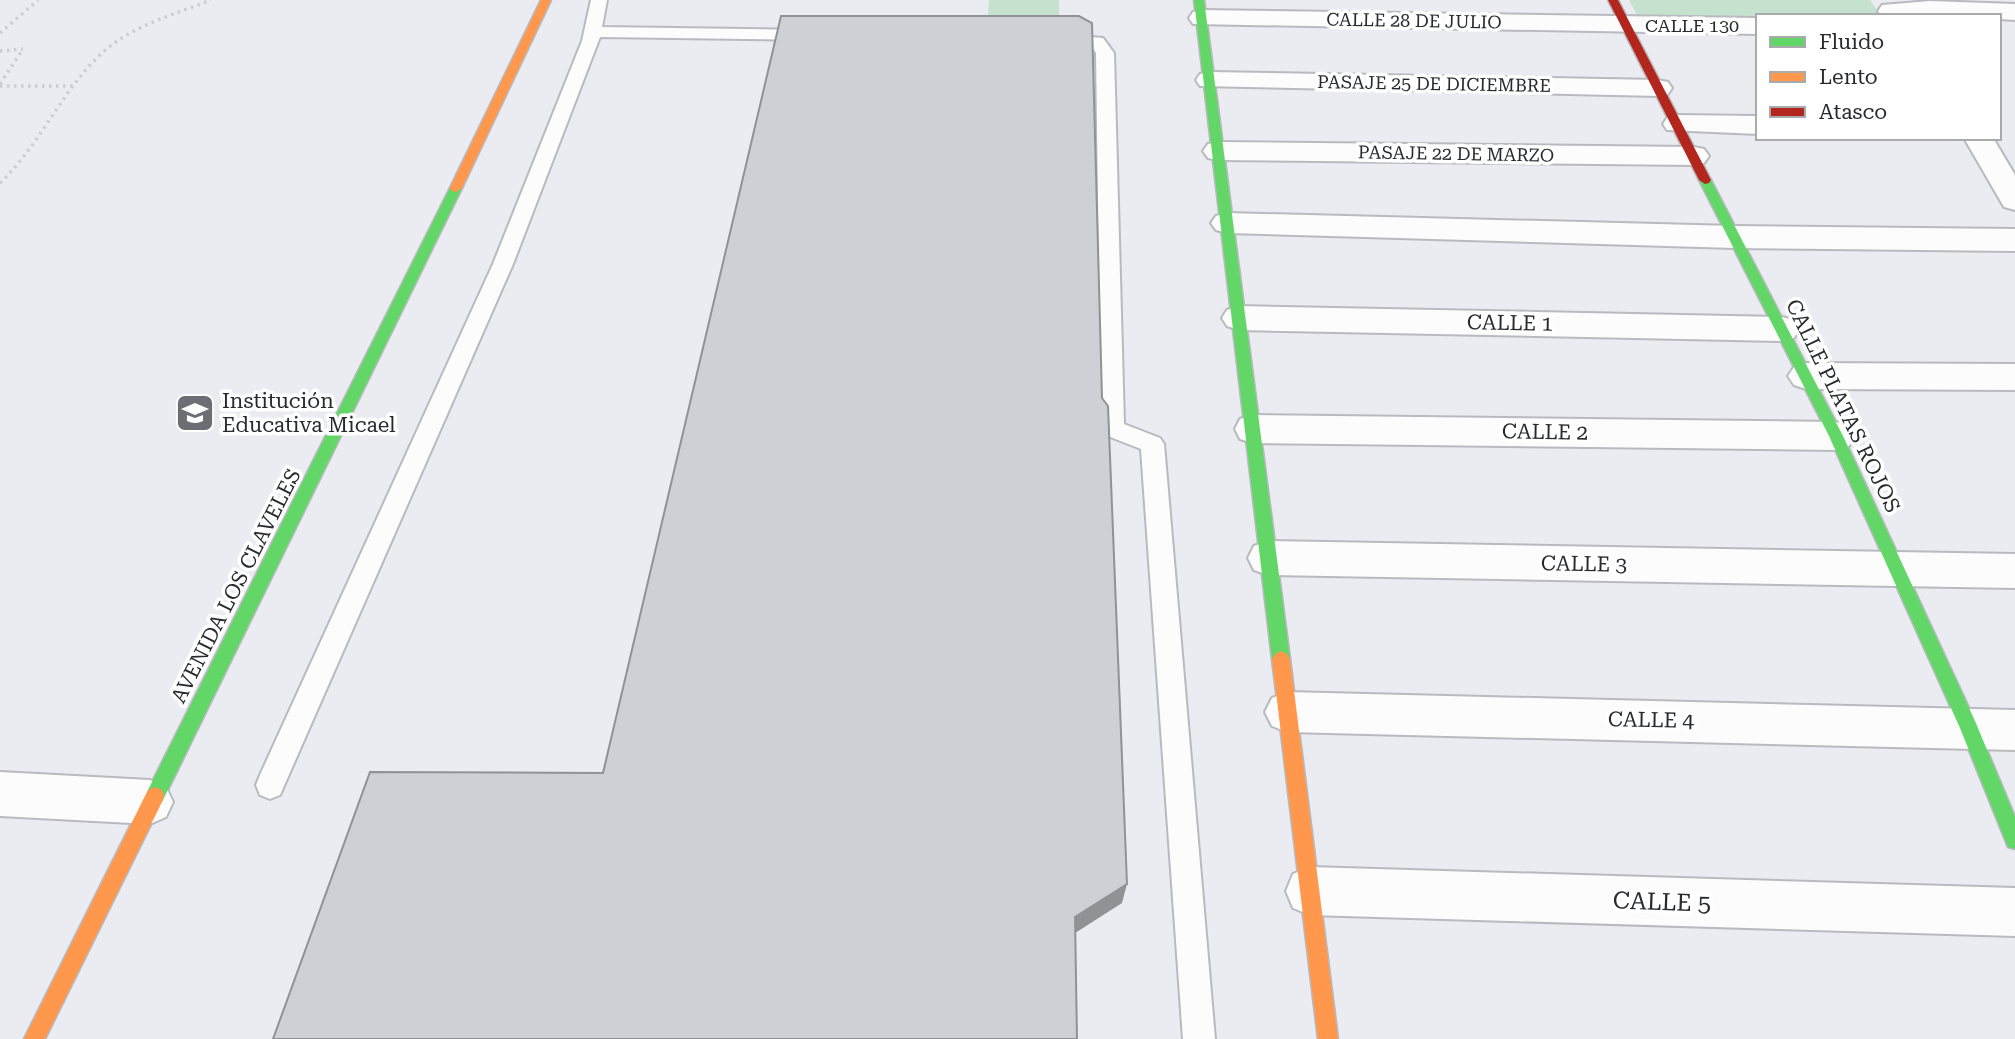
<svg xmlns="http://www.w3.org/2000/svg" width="2015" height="1039" font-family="'Roboto Serif',serif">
<rect width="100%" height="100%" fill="#eaecf2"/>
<g fill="#c5e2cf">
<polygon points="989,0 1059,0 1059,16 988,15"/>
<polygon points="1629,0 1870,0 1881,16 1758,18 1637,15"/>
</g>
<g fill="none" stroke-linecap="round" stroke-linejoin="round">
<g stroke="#b9babf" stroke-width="4">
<g id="lane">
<polygon points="591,0 607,0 602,27 808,30 817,35 808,40 600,37 513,264 280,795 270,799 260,795 256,785 260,775 493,264 582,41"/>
<polygon points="1058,34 1103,38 1114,53 1124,424 1160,438 1164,444 1215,1039 1183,1039 1141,449 1105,435 1101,429 1096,53 1092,47 1052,43 1049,39 1052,35"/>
</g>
</g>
<g stroke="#b9babf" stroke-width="4">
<g id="street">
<polygon points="1930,1 2015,4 2015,20 1999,19 1999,16 1881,16 1878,11 1882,5"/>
<polygon points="1202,10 1758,18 1758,34 1193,24 1189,18 1193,12"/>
<polygon points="1210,72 1658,80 1668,82 1672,88 1668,94 1658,96 1200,86 1196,80 1200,74"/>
<polygon points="1677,115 1758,116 1758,134 1667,130 1663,124 1667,118"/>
<polygon points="1964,138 1993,138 2015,175 2015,210 2004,207"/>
<polygon points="1218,142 1694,147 1704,149 1709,156 1704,163 1694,165 1218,160 1208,158 1203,151 1208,144"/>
<polygon points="1227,213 1734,226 2015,229 2015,251 1734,248 1227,233 1216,230 1211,223 1216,216"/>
<polygon points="1239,306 1782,317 1794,320 1799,329 1794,338 1782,341 1239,330 1227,326 1222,318 1227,310"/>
<polygon points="1806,363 2015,364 2015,390 1806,389 1794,385 1788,376 1794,367"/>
<polygon points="1253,415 1836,422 1849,426 1854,436 1849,446 1836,450 1253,443 1240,439 1235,429 1240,419"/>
<polygon points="1268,541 2015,554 2015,588 1268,575 1254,570 1248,558 1254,546"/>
<polygon points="1287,692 2015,710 2015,750 1287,732 1272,726 1265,712 1272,698"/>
<polygon points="0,772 150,780 166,787 173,802 166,817 150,824 0,816"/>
<polygon points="1310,867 2015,888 2015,936 1310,915 1293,908 1286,891 1293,874"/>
</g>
</g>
<g stroke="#b9babf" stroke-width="3">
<g id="fast">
<polygon points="1194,0 1204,0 1290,659 1287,664 1281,667 1275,664 1272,659"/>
<polygon points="1705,176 1711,180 1843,436 1975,721 2015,817 2015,849 2008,847 1960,728 1829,436 1699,180"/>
<polygon points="456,184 462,188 162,802 155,805 148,802 146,796 148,790 450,188"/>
</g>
</g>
<g stroke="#b9babf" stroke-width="3">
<g id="slow">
<polygon points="541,0 551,0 462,188 456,192 452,191 450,188"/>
<polygon points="1281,651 1287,654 1290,659 1338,1039 1318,1039 1272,659 1275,654"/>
<polygon points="155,787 162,790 164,796 162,802 45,1039 24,1039 148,790"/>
</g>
</g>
<g stroke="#b9babf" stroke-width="3">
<polygon id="jam" points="1608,0 1618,0 1711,180 1709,183 1705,184 1699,180"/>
</g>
<g stroke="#cccdcf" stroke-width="3.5" stroke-dasharray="2.5 4.5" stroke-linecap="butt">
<polyline points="0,33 38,0"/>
<polyline points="0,51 23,49"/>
<polyline points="0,84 23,49"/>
<polyline points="0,86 75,86"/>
<path d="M0,183C40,145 60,93 100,55C130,26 173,15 211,0"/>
</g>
<use href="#lane" fill="#fcfcfd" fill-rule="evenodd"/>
<use href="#street" fill="#fcfcfd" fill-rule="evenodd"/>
<use href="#fast" fill="#63d668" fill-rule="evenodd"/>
<use href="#slow" fill="#ff974d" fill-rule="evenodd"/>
<use href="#jam" fill="#b3261e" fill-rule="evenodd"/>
</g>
<polygon fill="#909295" points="1127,884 1122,903 1072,935 1075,917"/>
<polygon fill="#ced0d5" stroke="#909295" stroke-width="2" points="781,16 1079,16 1092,23 1102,398 1108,406 1127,884 1075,917 1077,1039 273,1039 370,772 603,773"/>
<defs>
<g id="school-square" transform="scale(2.0125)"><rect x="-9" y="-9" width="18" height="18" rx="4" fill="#6c6e73" stroke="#fff"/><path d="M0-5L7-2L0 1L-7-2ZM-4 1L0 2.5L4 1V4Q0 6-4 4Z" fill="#fff"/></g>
</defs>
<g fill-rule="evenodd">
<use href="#school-square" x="195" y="413"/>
</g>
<g text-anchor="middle" stroke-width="7" stroke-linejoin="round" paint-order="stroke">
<g font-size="18" fill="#282a2e" stroke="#fff">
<text transform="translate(1414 21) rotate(1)" y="6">CALLE 28 DE JULIO</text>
<text x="1692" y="32">CALLE 130</text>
<text transform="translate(1434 84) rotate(1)" y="6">PASAJE 25 DE DICIEMBRE</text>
<text transform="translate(1456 154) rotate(1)" y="6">PASAJE 22 DE MARZO</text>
</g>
<g font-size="21" fill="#282a2e" stroke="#fff">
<text transform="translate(1510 323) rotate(1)" y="7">CALLE 1</text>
<text transform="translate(1843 406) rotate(64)" y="7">CALLE PLATAS ROJOS</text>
<text transform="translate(1545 432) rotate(1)" y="7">CALLE 2</text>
<text transform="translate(1584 564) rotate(1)" y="7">CALLE 3</text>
<text transform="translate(236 586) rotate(-63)" y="7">AVENIDA LOS CLAVELES</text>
<text transform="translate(1651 720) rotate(1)" y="7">CALLE 4</text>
</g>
<g font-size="21" fill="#282a2e" stroke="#fff" text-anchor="start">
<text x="222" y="408">Institución<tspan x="222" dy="24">Educativa Micael</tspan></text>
</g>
<g font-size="24" fill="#282a2e" stroke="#fff">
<text transform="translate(1662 902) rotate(2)" y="8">CALLE 5</text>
</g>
</g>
<rect x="1756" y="14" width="245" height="126" fill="#ffffff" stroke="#a9aaab" stroke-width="2"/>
<rect x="1770" y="37" width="35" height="10" fill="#63d668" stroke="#a9aaab" stroke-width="2"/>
<text x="1819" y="49" font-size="21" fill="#282a2e">Fluido</text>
<rect x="1770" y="72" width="35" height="10" fill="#ff974d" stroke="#a9aaab" stroke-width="2"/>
<text x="1819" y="84" font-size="21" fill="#282a2e">Lento</text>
<rect x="1770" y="107" width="35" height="10" fill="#b3261e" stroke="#a9aaab" stroke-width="2"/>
<text x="1819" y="119" font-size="21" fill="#282a2e">Atasco</text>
</svg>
